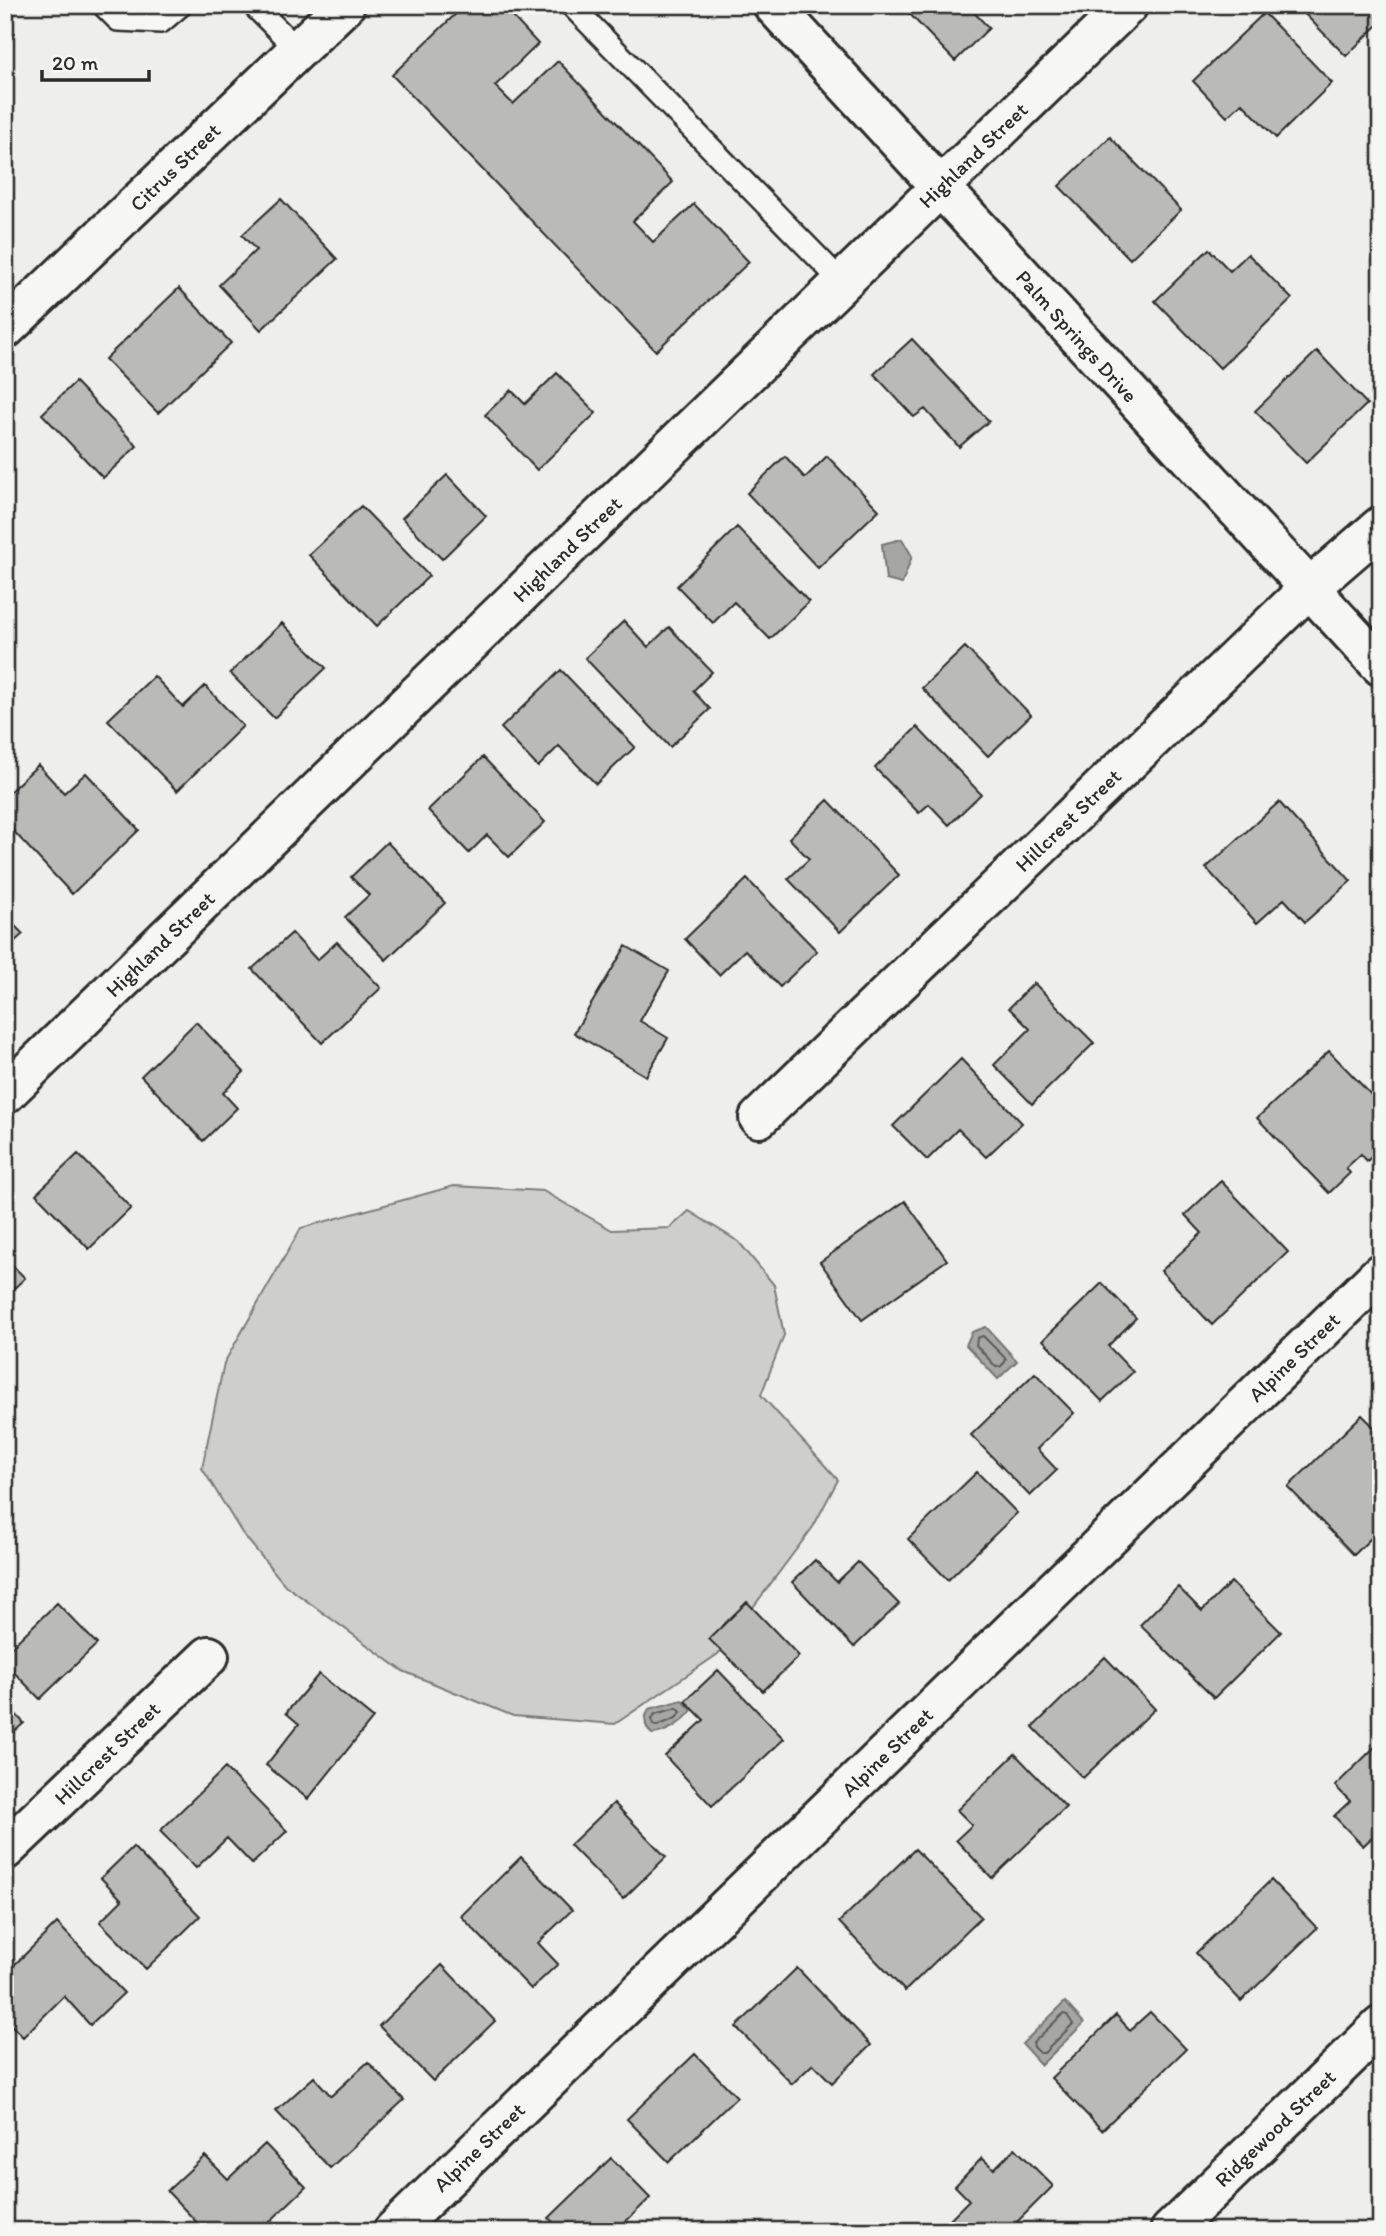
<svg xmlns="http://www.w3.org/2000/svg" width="1386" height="2236" viewBox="0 0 1386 2236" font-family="Itim,sans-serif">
	<rect width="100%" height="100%" fill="#eeeeea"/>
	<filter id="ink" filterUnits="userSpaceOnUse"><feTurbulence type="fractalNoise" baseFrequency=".0143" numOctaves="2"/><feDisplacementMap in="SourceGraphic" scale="14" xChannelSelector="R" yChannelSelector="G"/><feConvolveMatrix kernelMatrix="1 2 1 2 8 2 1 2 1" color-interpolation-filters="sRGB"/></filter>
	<g filter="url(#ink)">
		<path fill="#cececa" stroke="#7c7c7a" stroke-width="2" d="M454,1186l89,5 69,39 58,-2 19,-17 50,31 35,43 10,50 -23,60 77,85 -25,47 -95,127 -103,70 -102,-8 -110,-45 -118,-86 -43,-52 -40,-65 22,-105 77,-135z"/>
		<path fill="#a6a6a3" stroke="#757573" stroke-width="2" d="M902,539l10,17 -10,28 -16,-4 -4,-36z
			M986,1327l31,34 -19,18 -32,-34 6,-13z
			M682,1700l10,10c-9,12 -25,23 -40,24 -8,-7 -8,-16 -3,-25z
			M1065,2002l19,21 -43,42 -19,-21z"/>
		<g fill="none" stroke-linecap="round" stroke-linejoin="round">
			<path stroke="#5c5c5b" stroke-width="2" d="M983,1336l23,23 -1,3 -5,5h-4l-20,-22 1,-7z
				M677,1708l4,4 -5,6 -19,8 -4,-1 -1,-6 3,-5z
				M1063,2014l4,1 6,9 -29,29h-4l-6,-6 -1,-4z"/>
		</g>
		<path fill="#babab7" stroke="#2b2b2b" stroke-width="2" d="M465,5h37l36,39 -43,42 18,18 45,-43 115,121 -40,39 20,21 41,-38 55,58 -93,89 -264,-276z
			M901,5h66l22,23 -34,33z
			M1296,5h85v17l-35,34z
			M1264,13l68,70 -56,55 -34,-35 -15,14 -34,-36z
			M1110,137l71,73 -51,49 -71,-73z
			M281,199l56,60 -76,71 -42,-45 37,-35 -14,-15z
			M1209,249l21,22 18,-17 44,45 -72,69 -65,-67z
			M179,288l52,55 -73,70 -53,-54z
			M912,339l77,82 -30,26 -34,-38 -11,8 -40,-43z
			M1317,351l50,53 -61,59 -51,-52z
			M557,373l39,40 -59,57 -52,-55 26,-25 14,14z
			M75,382l62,64 -34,32 -61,-64z
			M785,456l20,22 22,-22 52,54 -61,58 -71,-75z
			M447,475l39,41 -44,43 -40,-41z
			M361,506l68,70 -52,50 -68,-71z
			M737,527l72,75 -39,37 -36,-37 -21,21 -36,-37z
			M624,621l24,26 21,-20 43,45 -19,19 17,18 -40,38 -85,-89z
			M282,623l44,45 -52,50 -44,-45z
			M965,647l66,68 -43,41 -66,-68z
			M561,670l74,77 -39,37 -37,-38 -21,21 -37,-39z
			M154,676l29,31 22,-21 38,40 -66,65 -69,-71z
			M917,727l64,67 -32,31 -20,-21 -10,9 -44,-45z
			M483,757l62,65 -36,35 -22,-22 -18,18 -41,-43z
			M38,765l26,28 22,-20 53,57 -67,64 -67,-72v-26z
			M828,800l71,75 -59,57 -52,-53 21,-20 -20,-21z
			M1279,802l72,79 -46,41 -21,-23 -27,24 -51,-55z
			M387,842l58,61 -59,57 -41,-43 24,-22 -18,-18z
			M747,879l70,72 -37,36 -35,-37 -26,25 -34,-36z
			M5,916l18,18 -18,16z
			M292,933l25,27 20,-18 44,46 -59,55 -70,-74z
			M626,946l43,25 -29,50 28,17 -22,38 -72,-43z
			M1034,983l60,60 -62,61 -38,-39 36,-36 -21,-21z
			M196,1022l48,50 -21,21 14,15 -34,33 -62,-65z
			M1329,1051l52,54v43l-14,13 -6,-7 -15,14 4,5 -21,20 -72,-75z
			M961,1059l61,64 -36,34 -28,-28 -31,31 -34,-34z
			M78,1154l53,54 -42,41 -53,-55z
			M1221,1181l67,71 -76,73 -51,-54 41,-38 -17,-18z
			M905,1201l42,59 -85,60 -42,-58z
			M5,1258l20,20 -20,19z
			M1102,1283l34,35 -28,28 25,26 -31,29 -59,-61z
			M1035,1373l39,40 -37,36 20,21 -27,26 -59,-61z
			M1362,1415l19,19v39l-9,9 9,9v37l-27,27 -66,-68z
			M977,1472l40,41 -69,67 -40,-41z
			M815,1560l22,22 21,-20 41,42 -45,43 -62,-65z
			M1231,1582l50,50 -67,66 -74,-73 38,-38 24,24z
			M747,1602l52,54 -36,35 -54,-52z
			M57,1603l40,41 -57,55 -35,-36v-10z
			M1105,1657l50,52 -72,69 -50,-51z
			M718,1670l66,69 -72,67 -47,-50 39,-36 -19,-19z
			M319,1674l54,44 -65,81 -42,-34 33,-41 -13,-11z
			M5,1703l19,20 -19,17z
			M1381,1741v88l-18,17 -29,-30 16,-15 -15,-15z
			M1015,1754l51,53 -74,71 -36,-38 16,-15 -15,-15z
			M225,1768l62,63 -35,33 -25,-26 -31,30 -36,-37z
			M614,1803l52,54 -43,42 -53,-54z
			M133,1847l67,69 -54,53 -46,-47 22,-22 -21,-22z
			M915,1849l66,68 -76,74 -66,-69z
			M521,1857l51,53 -34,33 20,21 -27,25 -70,-73z
			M1271,1880l46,48 -76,73 -45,-48z
			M57,1923l67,70 -34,32 -26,-29 -41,41 -18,-18v-45z
			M442,1965l53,56 -62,60 -54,-55z
			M797,1968l74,77 -39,38 -19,-19 -21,20 -56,-57z
			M1150,2012l36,37 -84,81 -51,-52 65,-63 14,15z
			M695,2054l42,43 -68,65 -42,-43z
			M368,2062l36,38 -74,68 -54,-57 38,-34 17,19z
			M265,2144l41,43 -46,44h-55l-38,-40 38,-35 23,23z
			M1015,2148l38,38 -45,45h-56l-7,-7 24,-24 -14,-14 27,-28 12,11z
			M611,2158l39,40 -31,30 3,3h-61l-12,-13z"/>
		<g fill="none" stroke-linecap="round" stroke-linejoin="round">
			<defs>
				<path id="lane" d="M103,5l15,15 43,2 20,-17
					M253,5l45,45
					M571,5l271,277"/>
				<path id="street" d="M5,329l340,-324
					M5,1094l1123,-1089
					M759,1118l549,-529 73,-63
					M5,1850l204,-194
					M393,2231l988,-958
					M1170,2231l211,-205"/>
				<path id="secondary" d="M773,5l608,661"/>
			</defs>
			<use href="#lane" stroke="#2b2b2b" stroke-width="26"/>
			<use href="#street" stroke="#2b2b2b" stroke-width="44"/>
			<use href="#secondary" stroke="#2b2b2b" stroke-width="44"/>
			<use href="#lane" stroke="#f6f6f2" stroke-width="21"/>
			<use href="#street" stroke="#f6f6f2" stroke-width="38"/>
			<use href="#secondary" stroke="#f6f6f2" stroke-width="38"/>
		</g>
	</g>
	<g text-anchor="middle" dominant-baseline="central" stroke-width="7" stroke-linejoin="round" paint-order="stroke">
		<g font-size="21" fill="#2b2b2b" stroke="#f6f6f2">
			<text transform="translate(973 155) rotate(-44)">Highland Street</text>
			<text transform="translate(175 167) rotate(-44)">Citrus Street</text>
			<text transform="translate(1077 336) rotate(48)">Palm Springs Drive</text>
			<text transform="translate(567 549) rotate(-44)">Highland Street</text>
			<text transform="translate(1068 820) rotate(-44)">Hillcrest Street</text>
			<text transform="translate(160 944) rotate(-44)">Highland Street</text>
			<text transform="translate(1294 1357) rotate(-44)">Alpine Street</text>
			<text transform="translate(887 1752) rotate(-44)">Alpine Street</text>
			<text transform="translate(107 1753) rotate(-44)">Hillcrest Street</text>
			<text transform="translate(1275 2128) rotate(-44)">Ridgewood Street</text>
			<text transform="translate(479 2147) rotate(-44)">Alpine Street</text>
		</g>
	</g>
	<rect width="1386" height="2236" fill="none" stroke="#f6f6f2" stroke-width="28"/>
	<rect x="14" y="14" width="1358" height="2208" fill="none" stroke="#2b2b2b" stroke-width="2.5" filter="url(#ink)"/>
	<path d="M42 70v10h107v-10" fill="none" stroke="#2b2b2b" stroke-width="3.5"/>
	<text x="52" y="70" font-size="21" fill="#2b2b2b" stroke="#f6f6f2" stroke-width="5" paint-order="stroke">20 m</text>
</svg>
